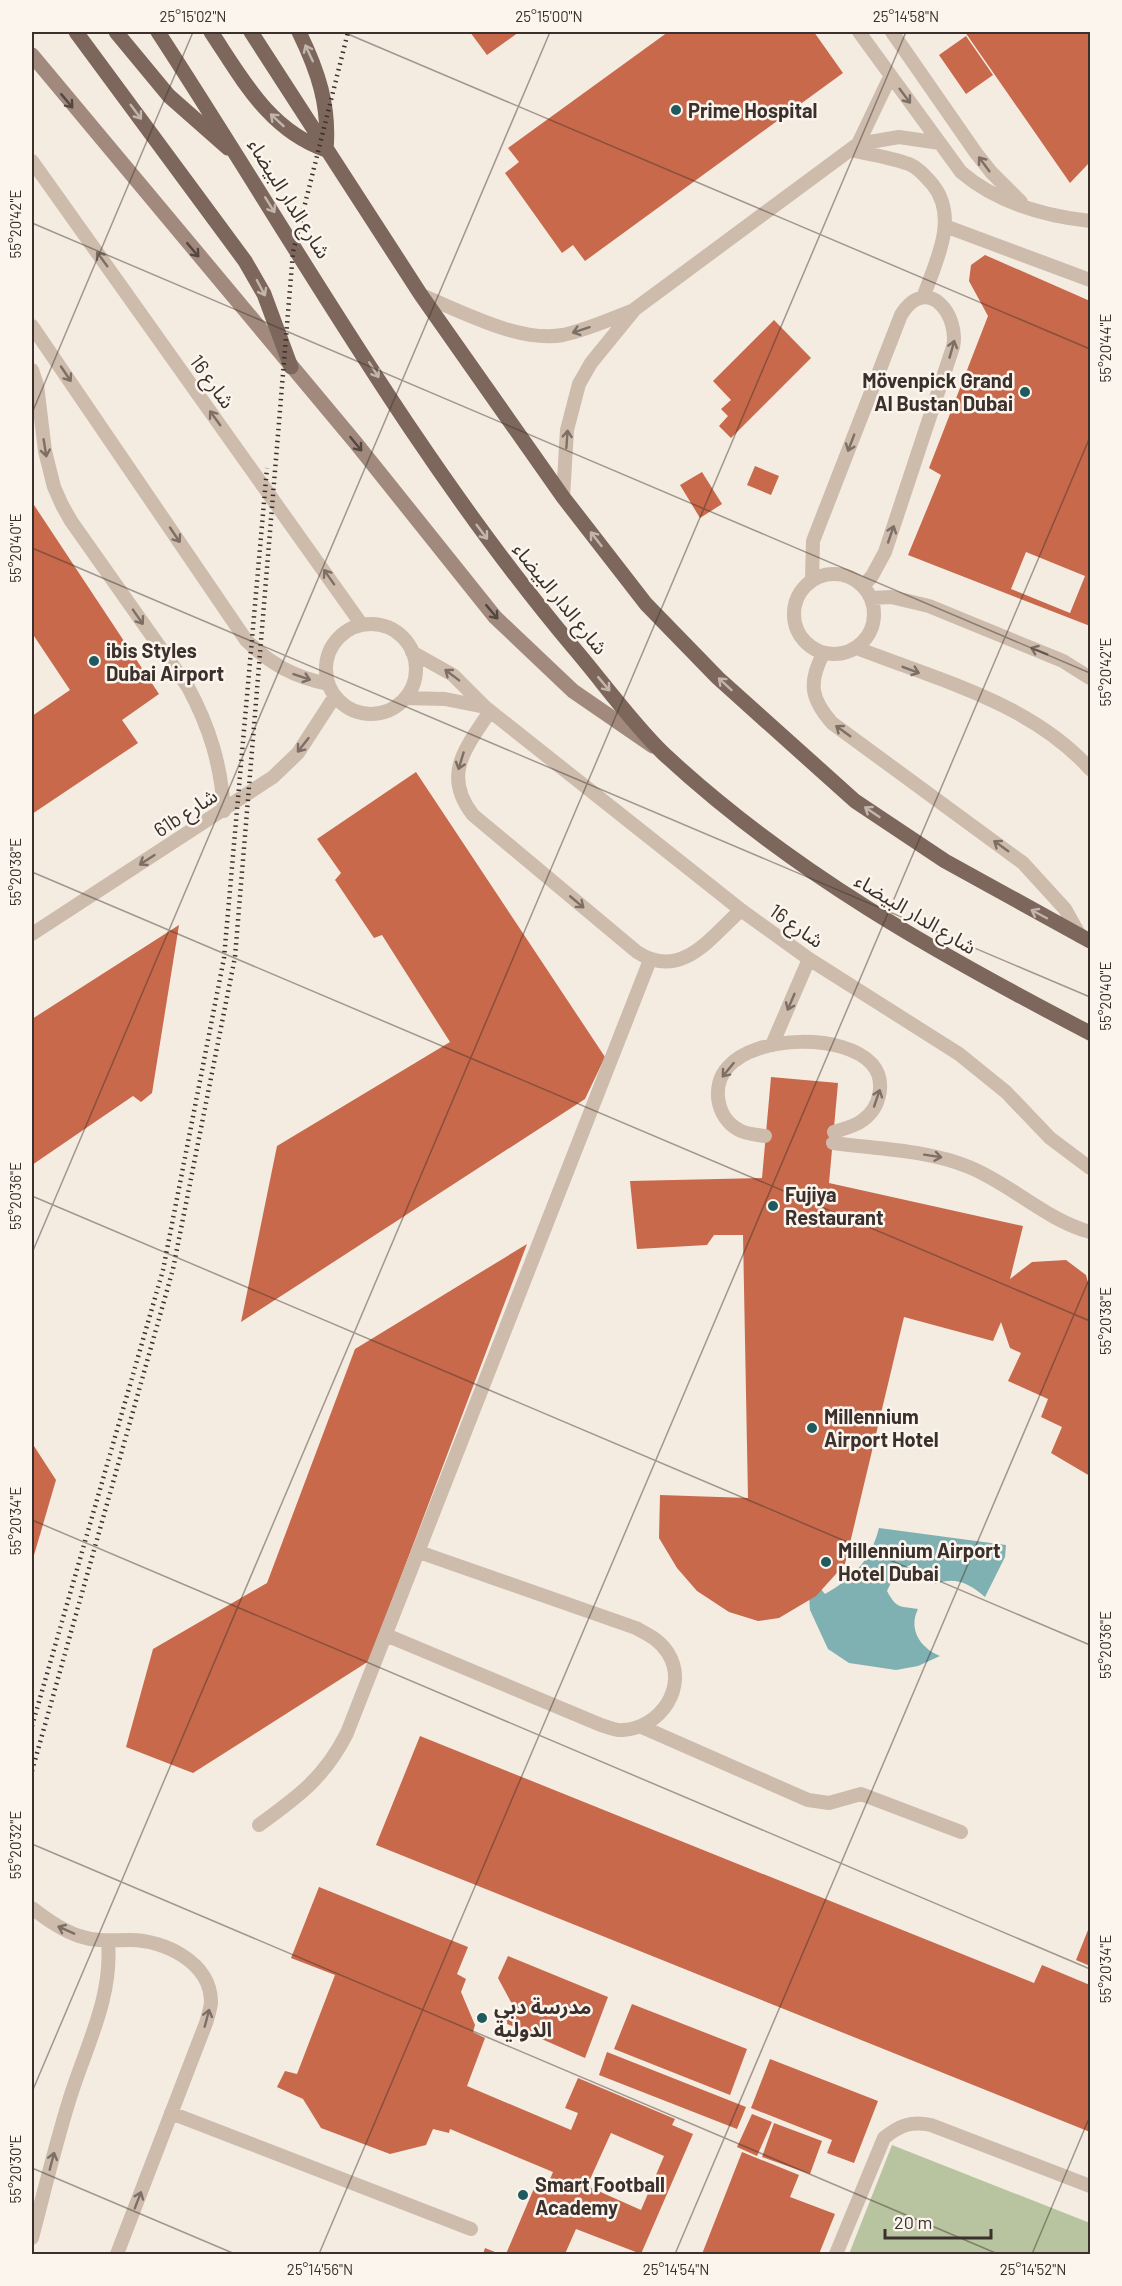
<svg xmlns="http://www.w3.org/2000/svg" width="1122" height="2286" viewBox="0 0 1122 2286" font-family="Barlow,'Noto Sans Arabic',sans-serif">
	<rect width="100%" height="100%" fill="#f4ebe1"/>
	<path fill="#b8c4a0" d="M892,2145l198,78v31h-241z"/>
	<path fill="#7fb0b2" d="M879,1528l127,17 -1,12 -20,40c-16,-14 -30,-21 -50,-13l-6,-9 -19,-10 -14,7 -9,19c10,19 14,15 31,18 -10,20 2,39 22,47l-22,10 -22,4 -47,-7 -21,-14 -18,-39 -1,-14 11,-8 5,6c28,-16 46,-34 54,-66z"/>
	<path fill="#c8694b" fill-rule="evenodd" d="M470,32h49l-32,23z
		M668,32h146l29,41 -258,188 -12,-16 -11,8 -57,-80 14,-11 -11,-14z
		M965,32h125v134l-1,-3 -19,20z
		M966,36l27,39 -27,19 -27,-39z
		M985,255l105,46v325l-182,-71 33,-80 -12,-7 59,-152 -19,-35 2,-16zM1026,552l59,24 -15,37 -59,-24z
		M774,320l37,38 -80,80 -12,-12 9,-10 -7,-7 10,-9 -18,-19z
		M755,466l24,10 -8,19 -24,-10z
		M702,472l20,32 -22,14 -20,-33z
		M32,502l127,192 -37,26 16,23 -106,71v-98l38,-26 -38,-57z
		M416,772l189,285 -20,42 -344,223 36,-176 173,-104 -68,-107 -8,3 -39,-58 6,-7 -24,-34z
		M179,925l-27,168 -11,9 -8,-6 -101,69v-146z
		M771,1077l67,6 -9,100 194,43 -13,53 22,-17 34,-2 20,15 4,15v186l-39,-23 11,-26 -21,-10 7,-18 -40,-18 13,-28 -11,-5 -9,-26 -8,19 -89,-24 -59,247 -29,32 -37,22 -21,3 -29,-9 -32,-21 -20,-23 -18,-30 1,-43 88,3 -5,-263h-29l-7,10 -70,4 -7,-68 132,-3z
		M527,1244l-158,417 -176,112 -67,-26 27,-98 114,-66 88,-234z
		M32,1443l24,37 -24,82z
		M420,1736l614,247 8,-18 48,20v147l-714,-287z
		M319,1887l149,60 -11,27 9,5 -5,13 14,33 -2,7 12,6 -18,48 104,44 7,-17 -13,-5 13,-30 97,41 -3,6 21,9 -52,120 -65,-25 -11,25h-59l29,-68 10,5 8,-19 -103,-43 -1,4 -16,-4 -7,16 -36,9 -69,-26 -18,-29 -26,-12 8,-16 12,3 38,-99 -44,-17zM611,2133l53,23 -23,54 -54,-24z
		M1090,1925v41l-14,-6z
		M508,1956l100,41 -23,61 -80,-35 7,-19 -14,-26z
		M632,2004l115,45 -17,46 -116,-46z
		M607,2052l139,55 -9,22 -138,-54z
		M770,2059l108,42 -24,62 -27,-10 5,-13 -81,-32z
		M752,2114l20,8 -15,34 -20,-9z
		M774,2123l48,18 -12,33 -48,-17z
		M742,2152l57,23 -9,22 45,17 -16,40h-117z
		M485,2248l15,6h-17z"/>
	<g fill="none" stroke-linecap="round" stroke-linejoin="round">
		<path stroke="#cdbbac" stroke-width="14" d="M859,32l102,140c35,30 84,44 129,49
			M892,32l84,121 15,19 30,30
			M858,144l32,-67
			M850,150c19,4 40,7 59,14 10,4 17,13 24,21 26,33 3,76 -9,110
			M32,161l330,464
			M945,226l145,54
			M421,295c40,16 98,48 142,40 24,-5 48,-16 71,-25
			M32,326l214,314c24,24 48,37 82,44
			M32,370l5,15 8,66 9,36 8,18 9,16 117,166c22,41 33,78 36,124
			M563,497l4,-67 12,-46 12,-21 44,-54 223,-165 41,-7 41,6
			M794 614a40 40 0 1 1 80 0a40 40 0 1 1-80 0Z
			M812,580l1,-39 88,-226c26,-42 59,0 52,32l-68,205 -13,24 -8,9
			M872,598l19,-1 38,9 134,55 27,17
			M326 669a45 45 0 1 1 90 0a45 45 0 1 1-90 0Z
			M857,648c81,32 174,55 233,121
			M412,652l41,23 32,32 256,203 68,49 150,95 47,38 44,46 40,30
			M823,654c-15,29 -12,45 9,69l191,140 42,46 15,27
			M405,698l40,1 40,8
			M490,711c-23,36 -49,63 -17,104l164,137c44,29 73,-14 104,-42
			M32,934l241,-157 25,-24 37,-57
			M772,1045l37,-86
			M765,1136c-8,-1 -19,-2 -26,-6 -23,-12 -28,-45 -11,-63 28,-32 116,-34 144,-3 14,16 9,43 -9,56 -7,6 -20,9 -29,12
			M833,1143c45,6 94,7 136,24 42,17 77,53 121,65
			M386,1635l215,90c7,2 15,6 22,5 37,-2 66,-43 45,-77 -8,-13 -19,-18 -32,-25l-217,-76
			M642,1727l166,73 21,3 32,-9 100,38
			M259,1825c40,-29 66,-48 88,-92l303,-773
			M32,1908c14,11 29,22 47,28 18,6 33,4 51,4 34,0 80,22 81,61 0,7 -3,15 -5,22l-89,231
			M171,2113l300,116
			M32,2238c12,-46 23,-92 37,-137 16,-53 44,-103 39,-159
			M836,2254l48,-116c16,-13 27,-17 47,-13l159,61"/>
		<path stroke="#a18a7d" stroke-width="15" d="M32,55l323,387 140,175 78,74 80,55"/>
		<path stroke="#7d675c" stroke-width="15" d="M76,32l169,229 19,33 27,73
			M116,32l53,64 59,52
			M158,32c135,207 256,426 415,615 30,35 58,75 91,107 127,118 274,200 426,279
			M211,32c32,48 58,98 115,118
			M251,32l170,263 142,202 83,107 72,74 137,123 90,60 145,80
			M299,32c19,39 31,74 27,118"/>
		<path stroke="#3b302b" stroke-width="4.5" stroke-dasharray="1.5 4.5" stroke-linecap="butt" d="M32,1726l131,-456 61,-312 43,-490
			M32,1771l141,-502 62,-312 58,-705 55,-220"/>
	</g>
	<defs><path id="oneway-shaft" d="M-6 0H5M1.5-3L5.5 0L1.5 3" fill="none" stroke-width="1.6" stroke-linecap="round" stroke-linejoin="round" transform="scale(1.5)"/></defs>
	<g stroke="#c2b5ac">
		<use href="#oneway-shaft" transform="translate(309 53) rotate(-115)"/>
		<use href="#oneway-shaft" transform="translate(136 112) rotate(53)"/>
		<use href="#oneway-shaft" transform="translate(277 120) rotate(-137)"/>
		<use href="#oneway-shaft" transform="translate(270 205) rotate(58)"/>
		<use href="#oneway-shaft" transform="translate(261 288) rotate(62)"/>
		<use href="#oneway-shaft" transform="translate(374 370) rotate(58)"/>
		<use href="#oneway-shaft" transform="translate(482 532) rotate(53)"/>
		<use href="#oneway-shaft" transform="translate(596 539) rotate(-128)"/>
		<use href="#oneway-shaft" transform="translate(604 684) rotate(50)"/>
		<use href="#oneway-shaft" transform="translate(725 684) rotate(-137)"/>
		<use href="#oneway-shaft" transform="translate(872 812) rotate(-146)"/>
		<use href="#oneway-shaft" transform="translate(1039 914) rotate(-152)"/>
	</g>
	<g stroke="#7d6f65">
		<use href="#oneway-shaft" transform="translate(905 96) rotate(53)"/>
		<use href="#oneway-shaft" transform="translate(984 164) rotate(-127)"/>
		<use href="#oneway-shaft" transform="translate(102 259) rotate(-126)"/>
		<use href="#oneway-shaft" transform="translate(581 330) rotate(162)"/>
		<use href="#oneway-shaft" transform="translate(952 349) rotate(-74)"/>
		<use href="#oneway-shaft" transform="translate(66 374) rotate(56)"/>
		<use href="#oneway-shaft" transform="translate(215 418) rotate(-126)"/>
		<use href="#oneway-shaft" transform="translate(567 439) rotate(-86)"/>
		<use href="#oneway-shaft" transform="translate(851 443) rotate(111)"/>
		<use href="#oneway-shaft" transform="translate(45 448) rotate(81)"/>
		<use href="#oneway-shaft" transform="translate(891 534) rotate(-71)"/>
		<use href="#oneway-shaft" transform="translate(175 535) rotate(56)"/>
		<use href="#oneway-shaft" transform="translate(329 577) rotate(-125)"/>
		<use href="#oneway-shaft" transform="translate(138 617) rotate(55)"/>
		<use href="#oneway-shaft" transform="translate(1039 651) rotate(-158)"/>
		<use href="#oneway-shaft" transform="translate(911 670) rotate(21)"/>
		<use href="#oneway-shaft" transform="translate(452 675) rotate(-143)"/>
		<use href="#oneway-shaft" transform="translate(302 677) rotate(19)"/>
		<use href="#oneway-shaft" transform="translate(843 731) rotate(-144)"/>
		<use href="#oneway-shaft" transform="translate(303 745) rotate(128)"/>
		<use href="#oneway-shaft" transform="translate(461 761) rotate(107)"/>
		<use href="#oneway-shaft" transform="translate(1001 846) rotate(-144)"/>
		<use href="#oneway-shaft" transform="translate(147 860) rotate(147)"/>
		<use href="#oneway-shaft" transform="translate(577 902) rotate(40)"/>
		<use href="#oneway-shaft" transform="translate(791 1002) rotate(113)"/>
		<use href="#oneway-shaft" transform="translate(728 1070) rotate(129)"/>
		<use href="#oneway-shaft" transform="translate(877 1098) rotate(-71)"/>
		<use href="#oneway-shaft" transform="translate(933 1156) rotate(9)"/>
		<use href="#oneway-shaft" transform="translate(66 1930) rotate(-156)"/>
		<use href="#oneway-shaft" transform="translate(207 2018) rotate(-75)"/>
		<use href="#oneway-shaft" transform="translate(52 2161) rotate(-75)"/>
		<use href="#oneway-shaft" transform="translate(138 2200) rotate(-69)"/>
	</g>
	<g stroke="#544640">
		<use href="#oneway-shaft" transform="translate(67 101) rotate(50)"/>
		<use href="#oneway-shaft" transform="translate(193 250) rotate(50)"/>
		<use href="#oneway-shaft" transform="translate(356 444) rotate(51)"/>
		<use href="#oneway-shaft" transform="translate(492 612) rotate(50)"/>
	</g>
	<path fill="none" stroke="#3b302b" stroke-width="1.5" stroke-opacity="0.45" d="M343,32l747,317M32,223l1058,450M32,413l161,-381M32,548l1058,449M32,872l1058,449M32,1196l1058,449M32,1253l518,-1221M32,1520l1058,449M32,1844l966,410M32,2092l874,-2060M32,2168l203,86M319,2254l771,-1817M675,2254l415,-977M1032,2254l58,-138"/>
	<g fill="#1f5a5e" stroke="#fbf5ee" stroke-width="2">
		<circle cx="676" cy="110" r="6"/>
		<circle cx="1025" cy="392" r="6"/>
		<circle cx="94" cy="661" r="6"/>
		<circle cx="773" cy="1206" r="6"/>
		<circle cx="812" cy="1428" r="6"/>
		<circle cx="826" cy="1562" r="6"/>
		<circle cx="482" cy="2018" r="6"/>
		<circle cx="523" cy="2195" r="6"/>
	</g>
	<g text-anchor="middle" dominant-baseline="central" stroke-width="5" stroke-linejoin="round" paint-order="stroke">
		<g font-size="20" font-weight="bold" fill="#3b302b" stroke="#fbf5ee" text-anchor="start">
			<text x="688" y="110">Prime Hospital</text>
			<text x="1013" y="380" text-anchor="end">Mövenpick Grand<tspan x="1013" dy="23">Al Bustan Dubai</tspan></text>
			<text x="106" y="650">ibis Styles<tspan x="106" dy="23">Dubai Airport</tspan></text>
			<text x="785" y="1194">Fujiya<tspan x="785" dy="23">Restaurant</tspan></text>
			<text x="824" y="1416">Millennium<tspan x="824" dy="23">Airport Hotel</tspan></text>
			<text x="838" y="1550">Millennium Airport<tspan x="838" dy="23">Hotel Dubai</tspan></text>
			<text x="494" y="2006">مدرسة دبي<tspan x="494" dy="23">الدولية</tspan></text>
			<text x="535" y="2184">Smart Football<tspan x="535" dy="23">Academy</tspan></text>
		</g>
		<g font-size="20" fill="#3b302b" stroke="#fbf5ee">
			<text transform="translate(290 198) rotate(58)">شارع الدار البيضاء</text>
			<text transform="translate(213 381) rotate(54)">شارع 16</text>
			<text transform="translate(561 598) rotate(51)">شارع الدار البيضاء</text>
			<text transform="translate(185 812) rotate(-33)">61b شارع</text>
			<text transform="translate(916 913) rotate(31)">شارع الدار البيضاء</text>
			<text transform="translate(797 925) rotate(35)">شارع 16</text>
		</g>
	</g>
	<rect width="1122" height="2286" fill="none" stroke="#fbf5ee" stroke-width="66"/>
	<path d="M885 2229v9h106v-9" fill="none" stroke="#3b302b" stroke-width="3"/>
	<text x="894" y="2229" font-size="18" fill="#3b302b" stroke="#fbf5ee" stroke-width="4.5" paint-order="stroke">20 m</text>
	<rect x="33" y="33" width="1056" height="2220" fill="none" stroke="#3b302b" stroke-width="2"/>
	<g font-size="15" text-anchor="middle" fill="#3b302b">
		<text x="193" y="22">25°15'02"N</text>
		<text x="549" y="22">25°15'00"N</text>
		<text x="906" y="22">25°14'58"N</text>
		<text transform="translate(16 224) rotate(-90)" y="5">55°20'42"E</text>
		<text transform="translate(1106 348) rotate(-90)" y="5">55°20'44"E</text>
		<text transform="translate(16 548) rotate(-90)" y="5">55°20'40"E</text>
		<text transform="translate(1106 672) rotate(-90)" y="5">55°20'42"E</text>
		<text transform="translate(16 872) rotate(-90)" y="5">55°20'38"E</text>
		<text transform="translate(1106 996) rotate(-90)" y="5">55°20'40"E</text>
		<text transform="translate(16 1196) rotate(-90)" y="5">55°20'36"E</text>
		<text transform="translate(1106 1321) rotate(-90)" y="5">55°20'38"E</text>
		<text transform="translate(16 1521) rotate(-90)" y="5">55°20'34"E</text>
		<text transform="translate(1106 1645) rotate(-90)" y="5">55°20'36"E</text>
		<text transform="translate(16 1845) rotate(-90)" y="5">55°20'32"E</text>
		<text transform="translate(1106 1969) rotate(-90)" y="5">55°20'34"E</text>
		<text transform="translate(16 2169) rotate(-90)" y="5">55°20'30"E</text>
		<text x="320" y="2275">25°14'56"N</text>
		<text x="676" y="2275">25°14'54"N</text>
		<text x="1033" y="2275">25°14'52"N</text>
	</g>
</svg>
